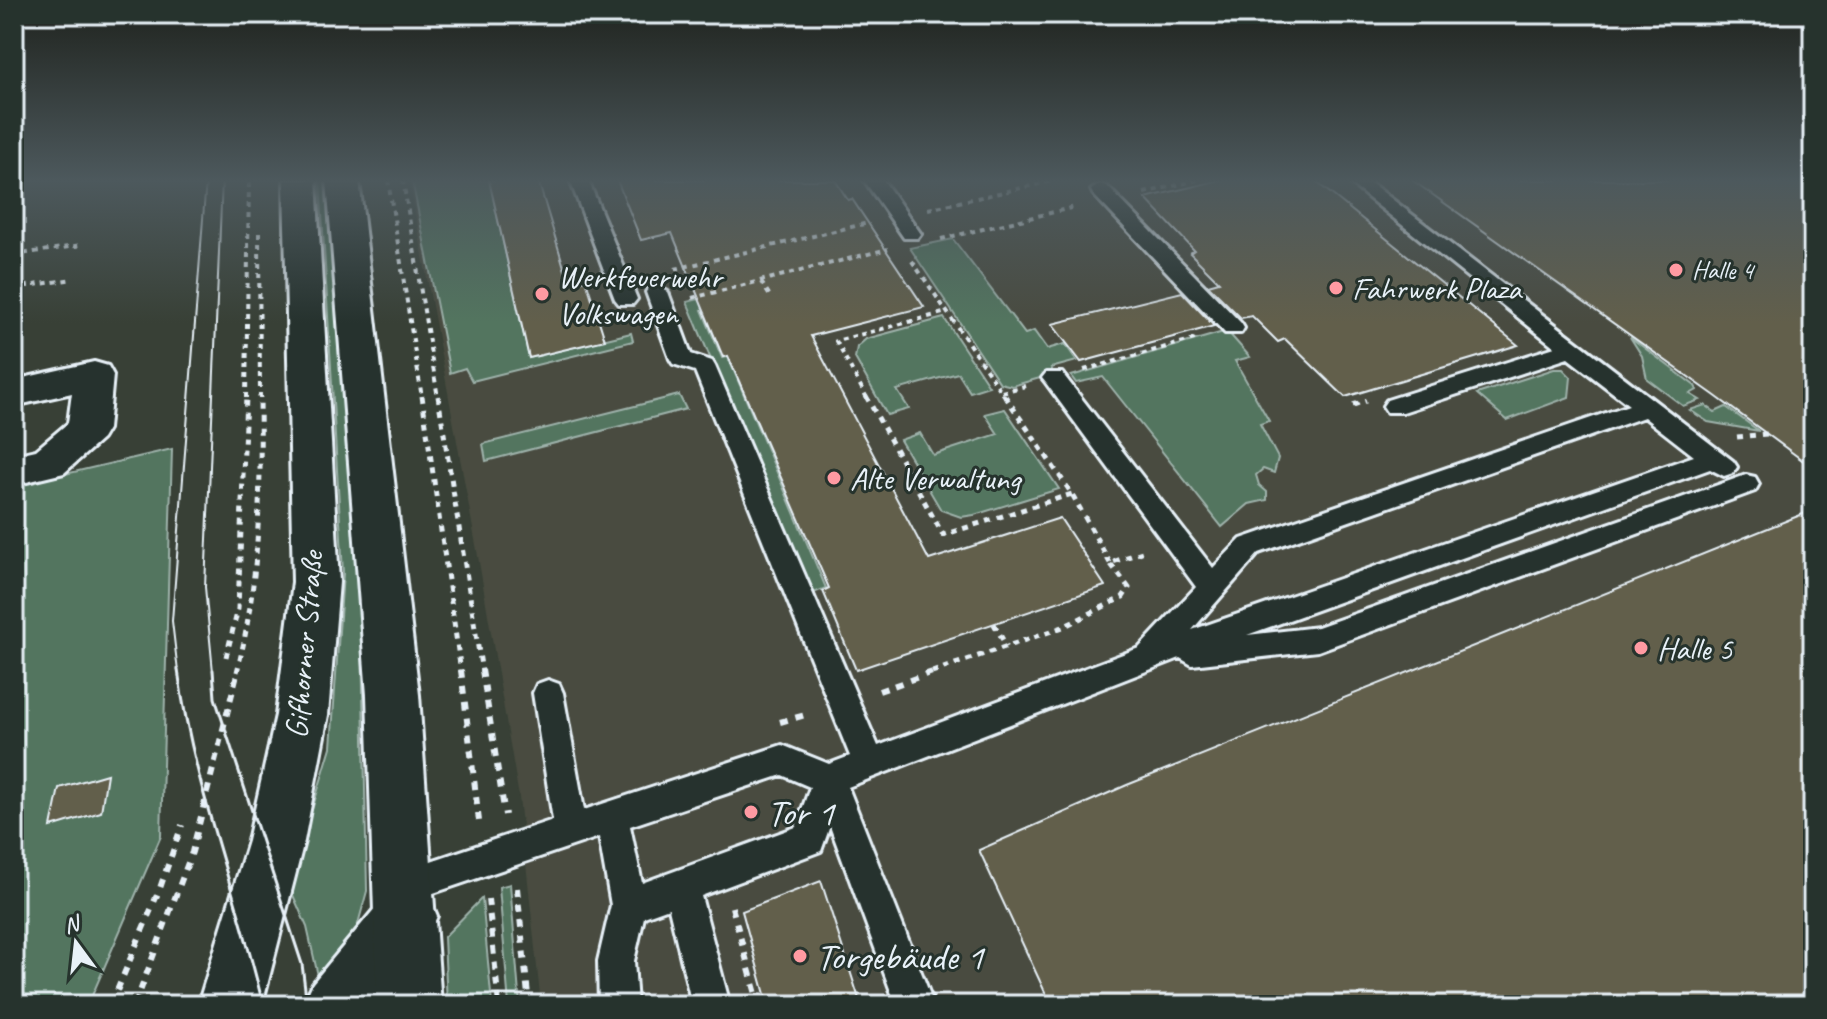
<svg xmlns="http://www.w3.org/2000/svg" width="1827" height="1019" viewBox="0 0 1827 1019" font-family="Caveat,sans-serif">
	<rect width="100%" height="100%" fill="#384036"/>
	<filter id="ink" filterUnits="userSpaceOnUse"><feTurbulence type="fractalNoise" baseFrequency=".0125" numOctaves="2"/><feDisplacementMap in="SourceGraphic" scale="16" xChannelSelector="R" yChannelSelector="G"/><feConvolveMatrix kernelMatrix="1 2 1 2 8 2 1 2 1" color-interpolation-filters="sRGB"/></filter>
	<g filter="url(#ink)">
		<path fill="#484c40" d="M409,180h1404v825h-1272l-22,-208 -41,-241z"/>
		<path fill="#53745e" stroke="#9eb2ab" stroke-width="2" d="M320,180h8l32,356 7,355 -21,77 -23,30 -16,-71 -18,-41 42,-139 12,-174z
			M412,180h77l40,178 102,-25 2,8 -161,40 -7,-13 -15,5z
			M953,239l72,95 9,-3 13,18 18,-5 12,17 -26,7 3,6 -42,12 -12,-3 -90,-135z
			M731,291l4,11 -33,8 20,48 6,-1 98,231 -17,7 -122,-293z
			M944,318l45,68 -19,6 -12,-19 -61,17 12,19 -22,6 -32,-57 2,-11 9,-8z
			M1227,331l23,26 -15,4 34,60 -9,3 18,34 -4,15 -11,-4 -7,6 3,10 8,7v8l-18,4 -27,23 -119,-150 -27,6 -5,-7z
			M1630,337l65,49 2,4 -7,4 10,6 -17,6 -36,-27 -5,-23z
			M1554,369h9l8,8 -2,20 -62,23 -30,-26z
			M679,395l7,14 -200,52 -3,-17z
			M1705,405l10,7 11,-5 33,24 -51,-9 -18,-12z
			M1005,409l54,80 -85,26 -13,2 -20,-7 -41,-70 20,-7 13,22 65,-21 -13,-20z
			M172,449l-11,387 -73,169h-74v-519z
			M510,884l9,111 2,10h-12l-10,-118z
			M482,898l10,107h-45l-3,-68z"/>
		<path fill="#625e4b" stroke="#e8f1f8" stroke-width="2" d="M489,180h49l31,104 17,-4 19,60 -76,18z
			M617,180h218l13,20 4,-1 72,108 -113,29 118,224 131,-42 45,68 -249,84 -33,-79 6,-3 -101,-232 -5,1 -51,-124 -31,7z
			M1220,180h94l204,165 -173,52 -60,-58 -7,3 -26,-26 -11,2 -33,-33 11,-3 -29,-29 4,-3 -49,-52z
			M1412,180h401v288l-99,-73z
			M1182,292l32,34 -133,36 -29,-38z
			M1813,510v495h-762l-72,-155 148,-65z
			M107,774l-6,38 -50,15 8,-39z
			M821,881l40,124h-93l-26,-94z"/>
		<g fill="none" stroke-linecap="round" stroke-linejoin="round">
			<defs>
				<path id="lane" d="M570,180h18l49,119 -4,5h-14l-4,-5z
					M864,180h19l38,54 -3,4h-14z
					M1346,180h21l366,281 4,6 -4,6 -9,3 -14,-7 -463,166 71,-8 428,-152 9,2 4,7 -4,7 -437,160 -126,14 -12,-7 -332,129 86,218h-38l-66,-179 -9,25 -120,45 29,109h-38l-23,-97 -25,9 -10,44 3,44h-38l-1,-44 13,-56 -12,-68 -192,65 -12,-5 -5,-12 5,-12 158,-53 -20,-127 4,-9 11,-4 11,4 4,9 21,117 198,-65 47,19 21,-8 -155,-385 -22,-7 -3,-5 -24,-67 4,-5 7,-1 11,6 23,62 21,7 3,5 163,380 261,-98 57,-61 -150,-204 -4,-5 4,-5h16l151,195 28,-29 388,-134 -61,-47 -165,54h-16l-4,-6 4,-6 168,-53zM1644,417l50,39 -502,174 67,-77zM782,775l28,12 -14,40 -154,56 -12,-57z
					M1100,184l7,2 134,137 3,5 -3,5h-16l-132,-139 -2,-4z"/>
				<path id="street" d="M94,362l14,4 5,9 -5,54 -6,10 -38,34 -50,12v-30l22,-5 32,-27 4,-30 -58,13v-26z
					M407,886l21,9 9,21 -9,21 -53,68h-72l10,-22 73,-88z"/>
				<path id="secondary" d="M284,180h32l23,402 -11,133 -24,126 -42,164h-64l50,-164 28,-126 17,-133z
					M327,180h32l60,515 22,310h-64l-10,-310z"/>
			</defs>
			<use href="#lane" stroke="#e8f1f8" stroke-width="6"/>
			<use href="#street" stroke="#e8f1f8" stroke-width="6"/>
			<use href="#secondary" stroke="#e8f1f8" stroke-width="6"/>
			<path stroke="#e8f1f8" stroke-width="4" stroke-dasharray="5 5" stroke-linecap="butt" d="M388,180l34,218
				M403,180l35,218
				M1144,193l53,-13
				M928,209l128,-29
				M259,233l1,165
				M941,239l134,-32
				M14,255l68,-10
				M912,261l94,137
				M675,269l193,-46
				M761,282l9,14
				M14,288l59,-9
				M692,298l196,-49
				M1084,370l114,-32
				M1002,392l23,-6
				M246,398l3,-218
				M867,398l-31,-57 111,-29"/>
			<path stroke="#e8f1f8" stroke-width="5" stroke-dasharray="6 6" stroke-linecap="butt" d="M422,396l39,276
				M438,396l44,276
				M866,396l77,139 129,-41
				M1005,396l67,98 38,69
				M1353,405l13,-4
				M1737,437l30,-3
				M994,624l13,23
				M226,657l12,-48 8,-213
				M237,672c23,-91 24,-183 23,-276
				M932,672l131,-45 60,-30 6,-9 -19,-25 32,-11"/>
			<path stroke="#e8f1f8" stroke-width="6" stroke-dasharray="8 8" stroke-linecap="butt" d="M461,670l18,151
				M482,670l23,145
				M879,691l59,-21
				M780,722l29,-8
				M517,888l12,117
				M488,899l11,106
				M732,907l27,98
				M111,1005l49,-117 22,-63
				M135,1005l57,-153 46,-182"/>
			<use href="#lane" fill="#26332d" fill-rule="evenodd"/>
			<use href="#street" fill="#26332d" fill-rule="evenodd"/>
			<use href="#secondary" fill="#26332d" fill-rule="evenodd"/>
			<path stroke="#e8f1f8" stroke-width="2" d="M178,672l-6,-51 34,-441
				M213,672l-8,-85 17,-407"/>
			<path stroke="#e8f1f8" stroke-width="3" d="M178,670c15,115 59,223 85,335
				M213,670l2,28 87,266 5,41"/>
		</g>
	</g>
	<linearGradient id="sky" x2="0" y2="1"><stop stop-color="#1f231e"/><stop offset="0.56" stop-color="#4d595d"/><stop offset="1" stop-color="#4d595d" stop-opacity="0"/></linearGradient>
	<rect width="1827" height="323" fill="url(#sky)"/>
	<g fill="#ff9aa2" stroke="#26332d" stroke-width="3">
		<circle cx="1676" cy="270" r="8"/>
		<circle cx="1336" cy="288" r="8"/>
		<circle cx="542" cy="294" r="8"/>
		<circle cx="834" cy="478" r="8"/>
		<circle cx="1641" cy="648" r="8"/>
		<circle cx="751" cy="812" r="8"/>
		<circle cx="800" cy="956" r="8"/>
	</g>
	<g text-anchor="middle" dominant-baseline="central" stroke-width="6" stroke-linejoin="round" paint-order="stroke">
		<g font-size="26" fill="#e8f1f8" stroke="#26332d" text-anchor="start">
			<text x="1692" y="270">Halle 4</text>
		</g>
		<g font-size="32" fill="#e8f1f8" stroke="#26332d" text-anchor="start">
			<text x="558" y="276">Werkfeuerwehr<tspan x="558" dy="37">Volkswagen</tspan></text>
			<text x="1352" y="288">Fahrwerk Plaza</text>
			<text x="850" y="478">Alte Verwaltung</text>
			<text x="1657" y="648">Halle 5</text>
		</g>
		<g font-size="32" fill="#e8f1f8" stroke="#26332d">
			<text transform="translate(304 645) rotate(-85)">Gifhorner Straße</text>
		</g>
		<g font-size="38" fill="#e8f1f8" stroke="#26332d" text-anchor="start">
			<text x="767" y="812">Tor 1</text>
			<text x="816" y="956">Torgebäude 1</text>
		</g>
	</g>
	<rect width="1827" height="1019" fill="none" stroke="#26332d" stroke-width="48"/>
	<rect x="24" y="24" width="1779" height="971" fill="none" stroke="#e8f1f8" stroke-width="3" filter="url(#ink)"/>
	<g transform="translate(76 943) rotate(345)" stroke="#26332d" stroke-width="6" paint-order="stroke">
	<path d="M0-6L14 30L0 20L-14 30Z" fill="#e8f1f8"/>
	<text y="-12" font-size="22" font-weight="bold" text-anchor="middle" fill="#e8f1f8">N</text>
	</g>
</svg>
